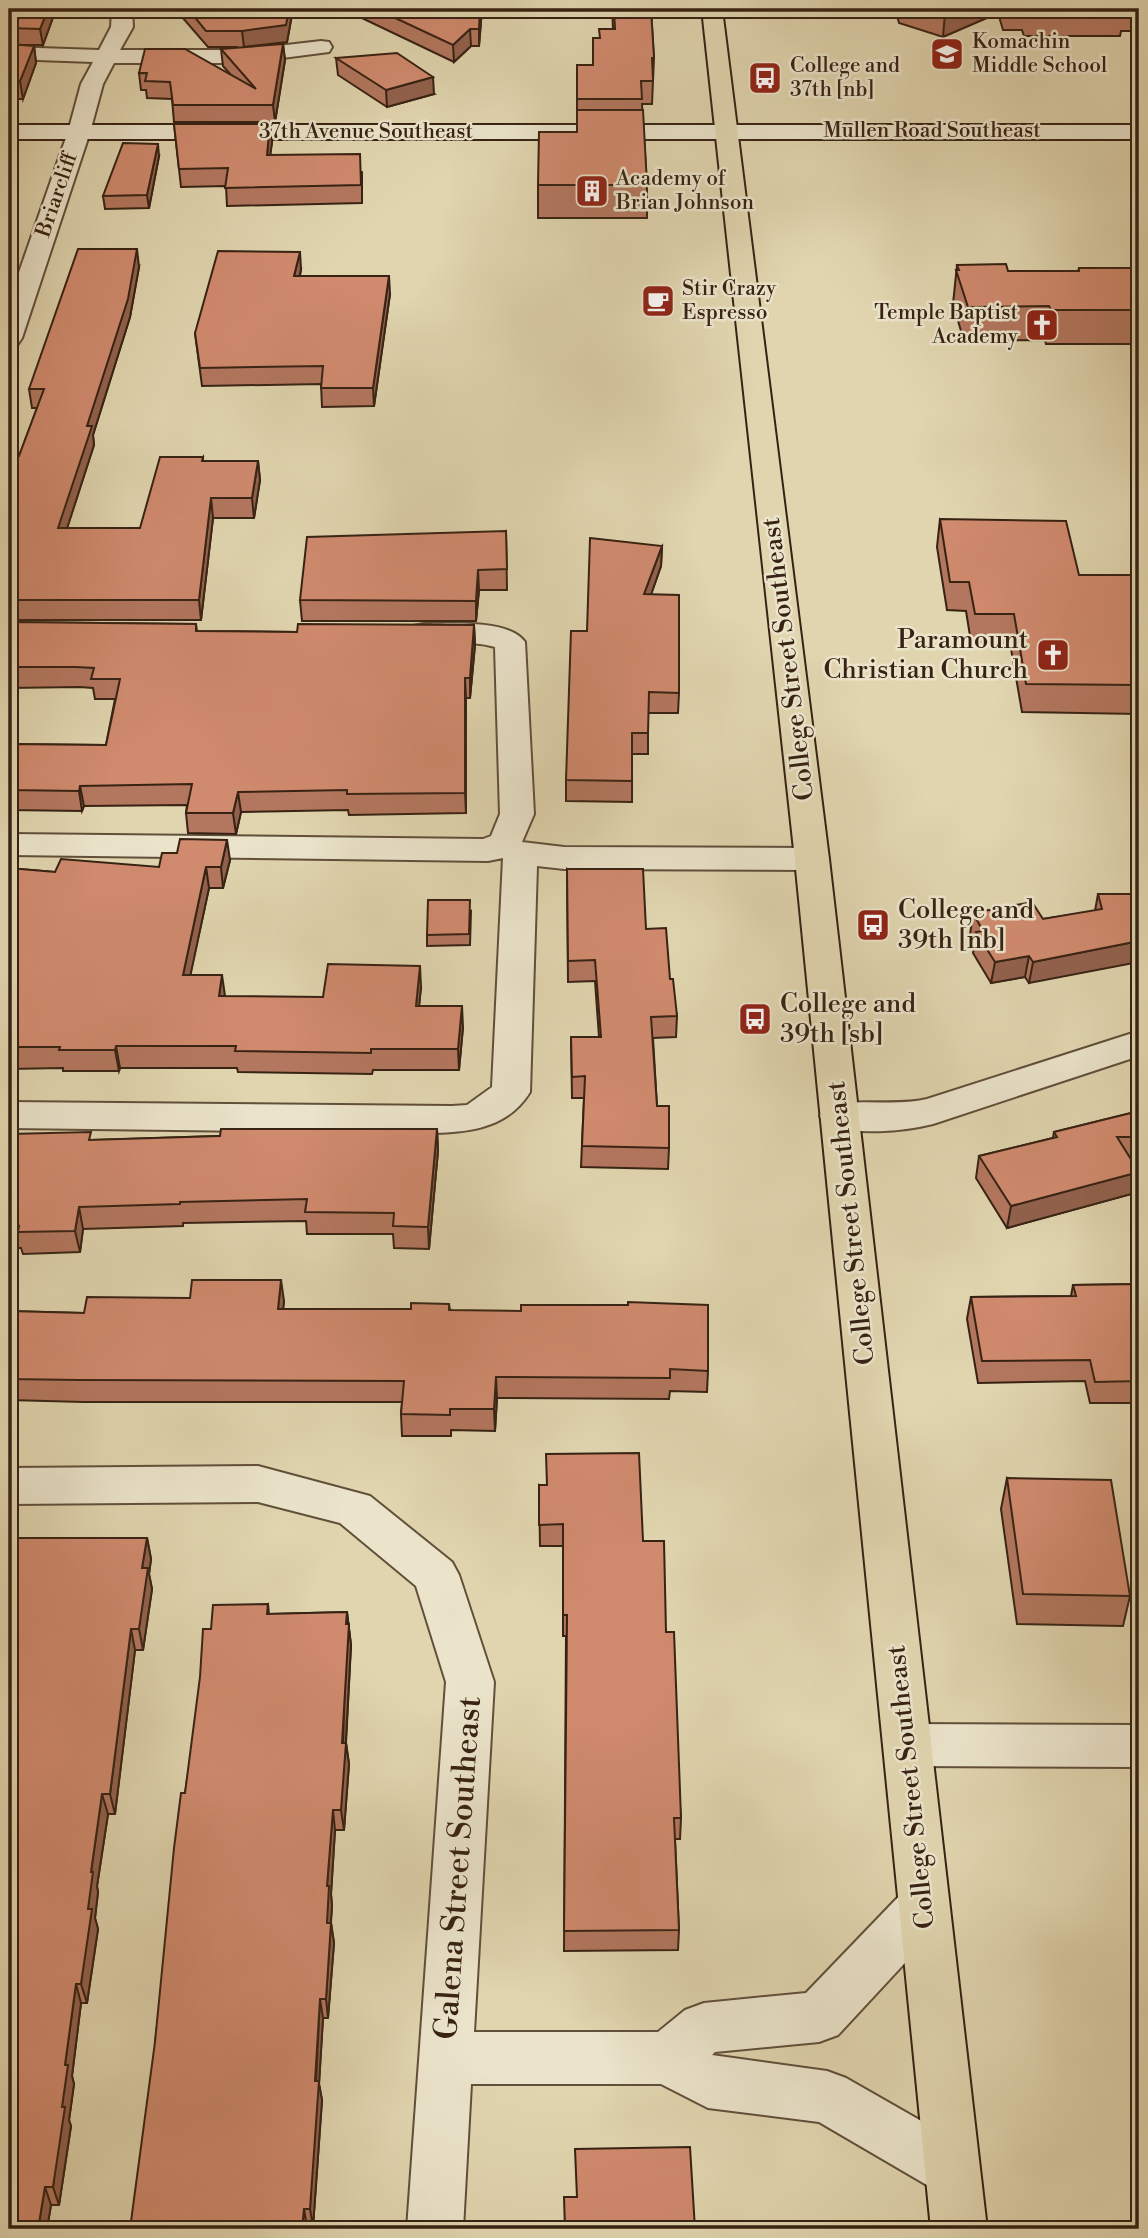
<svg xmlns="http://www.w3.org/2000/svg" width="1148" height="2238" viewBox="0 0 1148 2238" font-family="'Libre Bodoni',serif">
	<rect width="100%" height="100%" fill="#e0d5af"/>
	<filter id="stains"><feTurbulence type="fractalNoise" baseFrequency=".00286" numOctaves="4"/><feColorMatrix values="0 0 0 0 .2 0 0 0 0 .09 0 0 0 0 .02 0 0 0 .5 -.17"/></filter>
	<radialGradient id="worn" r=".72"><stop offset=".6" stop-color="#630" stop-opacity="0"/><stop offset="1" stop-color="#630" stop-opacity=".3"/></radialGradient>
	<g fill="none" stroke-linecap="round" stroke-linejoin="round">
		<defs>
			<path id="street" d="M112,9h20l1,18 -13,23h124l77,-9 8,1 3,5 -3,5 -8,1 -77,10h-130l-11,21 -13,48 -68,206 -4,6 -9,2v-45l59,-169 13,-48 12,-22 -84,-3v-12l90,3 12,-23z
				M424,624c26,0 85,-5 101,18l9,172 -12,28 42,5 248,1 12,3 5,8 -5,8 -12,3 -248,-1 -27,-3 -7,226c-23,38 -66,41 -106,41l-415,-5v-26l443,4 15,-1 25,-18 11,-229 -15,3 -479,-6v-21l474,5 8,-3 9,-22 -5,-167c-27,-8 -55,-1 -82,-7l-4,-7 4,-7z
				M1139,1031v25l-206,68c-32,8 -76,11 -108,1l-5,-9 5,-9c33,-10 69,0 102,-8z
				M258,1466l112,30 82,66 7,13 35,107 -20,350h184l27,-22 19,-7 102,-10 99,-103 18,-7 18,7 8,17 -8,17 -103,111 -19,7 -104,10 -3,3 115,16 19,7 126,72 8,19 -8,19 -20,9 -20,-9 -113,-66 -111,-14 -47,-24h-190l-8,145h-56l39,-547 -30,-96 -76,-63 -82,-21 -249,2v-36z
				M909,1724l230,1v42l-230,-1 -17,-6 -7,-15 7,-15z"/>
			<path id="secondary" d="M9,125h1130v14h-1130z"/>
			<path id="primary" d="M702,9h20l107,850 158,1370h-56l-136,-1370z"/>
		</defs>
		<use href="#street" stroke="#614f3a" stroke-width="4"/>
		<use href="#secondary" stroke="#372213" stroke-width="4"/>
		<use href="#primary" stroke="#372213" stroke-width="4"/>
		<use href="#street" fill="#ebe4cb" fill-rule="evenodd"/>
		<use href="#secondary" fill="#ebe4cb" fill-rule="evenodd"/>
		<use href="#primary" fill="#e0d5af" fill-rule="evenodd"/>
	</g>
	<path fill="#b3775f" stroke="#372213" stroke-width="2" d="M9,9h47l-13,36h-26l17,1 2,17 -13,36h-14z
		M175,9h118l-6,33 -29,4 25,-2 2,16 -10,62h-101l-2,-23 -25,-1 -1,-8h-5l-2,-17 92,2 -8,-9 -2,-17 17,-2h-30z
		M343,9h139l-3,37h-8l-17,16z
		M612,9h39l3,49 -2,46h-10l5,81v33h-109v-33l39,-53v-67h16l6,-27 14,-9z
		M895,9h244v8l-2,14h-16l-1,5h-96l-2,-6h-19l-5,-17 -55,24 -44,-14z
		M336,58l98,36 -47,13 -49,-32z
		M174,124h96l2,18 -2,13 92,17v31l-135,3 -1,-20 -45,1z
		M159,156l-10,52 -44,1 -2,-13z
		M957,265l51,6h70l1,-3h60v76h-93l-1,-4 -81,1 -11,-37z
		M139,267l-9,50 -37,118 1,10 -27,83h73l63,-71v4h55l2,19 -6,38h-41l-12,102h-192v-164h10l18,-48h-5l-3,-19z
		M301,269l-1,7 90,18 -16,112 -52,1 -1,-23 -119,2 -7,-53z
		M940,519l139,56h60v139l-117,-2 -12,-69 -39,-1 -5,-31 -19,-1 -10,-63z
		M506,531l1,59h-28l-3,31h-174l-2,-21z
		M662,546l-1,20 -10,28 28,99 -1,20h-30v41h-16v48l-66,-1v-21l21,-149z
		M9,622l187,2 1,7 100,1 177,-7 1,20 -5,53h-4v115l-117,2 -1,-5 -107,2 -5,22 -48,-1 -2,-20 1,-8 -103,1 -2,5 -73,-1v-66l97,1 9,-46h-20l-2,-11 -14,-1 -70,1z
		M230,860l-7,28h-14l-19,87 35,22h98l98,-10 -2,19 44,21 -4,43h-86l-1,4 -134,-2 -1,-4h-117l-1,3h-56v-3l-54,1v-201l46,4 104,-5z
		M567,869l79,60 24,50 7,37 -1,21 -23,1 4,68 12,42 -1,21 -87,-2 3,-69h-12l-1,-61h28l-4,-56 -27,1z
		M1098,894h41l-110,89 -4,-6 -34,6 -18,-30 2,-10 -5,-8 3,-22 70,6 52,-8z
		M471,911l-1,34 -43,1v-11z
		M1139,1111v48h-8l8,11v5l-4,18 -128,35 -31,-50 3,-22 74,-18 1,-6z
		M437,1129l1,22 -9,98 -35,-1 -1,-14h-86l-1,-13 -123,2v3l-100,3 -3,23 -57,2 -2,-6h-12v-114l83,6z
		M1139,1284v119h-49l-5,-22 -107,2 -11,-64 4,-22 100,-1 2,-11z
		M284,1301l-1,8h128l38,-5 1,6 258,61 -1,21 -37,-1 -1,8 -172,-1 -2,33 -44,-1v6h-49l-1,-22 1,-12h-319l-74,-2v-89l75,2z
		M1007,1478l123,118 -7,30 -106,-2 -16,-115z
		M539,1485l104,56 23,91 15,186 -1,21h-5l4,91 -1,20 -114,1 2,-315h-3v-90h-23z
		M147,1538l4,21 -2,15 3,15 -9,61h-8l-20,164h-7l-11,72 1,6 -3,26 3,11 -11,74h-6l-9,73 2,8 -5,36 2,6 -12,79h-8l-4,24h-38z
		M268,1604l1,10 78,-2 4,33 -5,98 3,21 -5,66h-9l-4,64 1,12 -1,17 3,20 -6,75h-5l-4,66 3,16 -9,127h-6l-152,-185 30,-249 26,-164z"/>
	<path fill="#92614d" stroke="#372213" stroke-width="2" d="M48,9h8l-13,36 -3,-16z
		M289,9h4l-6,33 -43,5 -2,-16z
		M480,9h2l-3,37v-17z
		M956,9h42v4l-55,24 2,-24z
		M470,29l1,17 -17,16 -1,-17z
		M283,44l2,16 -10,62 -2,-17z
		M34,46l2,17 -13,36 -3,-18z
		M433,77l1,17 -47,13 -1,-17z
		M270,124l2,18 -4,31 -1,-18z
		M158,144l1,12 -10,52 -2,-13z
		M137,249l2,18 -9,50 -37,118 1,10 -33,102 -3,-19z
		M300,252l1,17 -5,25 -2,-18z
		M389,276l1,18 -16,112 -1,-18z
		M258,461l2,19 -6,38 -2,-20z
		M211,498l2,20 -12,102 -2,-20z
		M662,546l-1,20 -17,49v-21z
		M478,570l1,20 -3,31v-20z
		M474,625l1,20 -5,53v-20z
		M465,678l1,20v115l-1,-20z
		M80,786l4,20 -2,5 -3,-20z
		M238,792l3,20 -5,22 -3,-21z
		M227,840l3,20 -7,28 -2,-21z
		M206,867l3,21 -23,108 -3,-21z
		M1139,941v21l-110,21 4,-21z
		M1029,956l-4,21 -34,6 4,-21z
		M420,966l1,21 -4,40 -1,-21z
		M222,975l3,21h-6z
		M462,1006l1,21 -4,43 -1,-21z
		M116,1046l4,22 -1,3 -4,-21z
		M437,1129l1,22 -9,98 -1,-22z
		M1139,1172l-4,21 -128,35 4,-22z
		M79,1207l4,22 -3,23 -5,-21z
		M281,1280l3,21 -3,30 -3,-22z
		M496,1377l1,21 -2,33 -1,-22z
		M147,1538l4,21 -2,15 3,15 -9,61 -4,-21 3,-61z
		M347,1612l4,33 -6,112 1,-14 3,21 -5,66 -3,-20z
		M131,1629l4,21 -20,164 -5,-20z
		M102,1794l6,20 -11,72 1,6 -3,26 3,11 -11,74 -6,-19 10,-112z
		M333,1810l2,20 -4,64 1,12 -3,37 -2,-20v-37z
		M331,1923l3,20 -6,75 -2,-19z
		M76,1984l5,19 -9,73 2,8 -5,36 2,6 -12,79 -6,-18 9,-80 3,-42z
		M320,1999l3,19 -4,66 3,16 -9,127 -3,-18z
		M45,2187l6,18 -4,24h-9z
		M304,2209l3,18v2h-5z"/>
	<path fill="#d08a6e" stroke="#372213" stroke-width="2" d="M9,9h39l-8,20 -31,-1z
		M188,9h101l-3,16 -44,6h-36z
		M376,9h104l-1,20h-9l-17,16z
		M614,9h37l3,49h-2l1,23h-12l1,18h-65v-34h16v-27h7l-1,-9h16z
		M931,9h25l-11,4z
		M1026,9h96l2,3h-97z
		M9,44l25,2 -14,35h-11z
		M283,44l-10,61h-100l-3,-23 -25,-1 2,-8h-8l6,-24h40l71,40 -35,-40z
		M397,53l36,24 -47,13 -50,-32z
		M577,110h66l4,75h-109l1,-53h38z
		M174,124h96l-3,31 93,-1 1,31 -136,3 3,-20 -49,1z
		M123,143l35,1 -11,51 -44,1z
		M78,249h59l-9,50 -41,127h5l-34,102h82l20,-71h43l-1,4h56l-6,37h-41l-12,102h-190v-144h10l25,-67h-15z
		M218,251l82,1 -6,24h95l-16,112h-52l2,-22 -123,2 -5,-35z
		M1006,264l2,7h71v-3h60v42h-88l-2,-4 -81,1 -12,-37h3l-2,-5z
		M940,519l126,2 13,54h60v110l-113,-1 -12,-70h-39l-6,-32h-19z
		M506,531l1,38 -29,1 -2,31 -176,-1 7,-63z
		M590,538l72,8 -18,48 35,1v98l-30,-1 -1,41h-16v48l-66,-1 5,-149h16z
		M9,622l187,2v7l101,1 1,-8 176,1 -4,53h-5v115l-118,1v-4l-109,2 -5,21h-47l6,-29 -112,2 -1,5 -70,-1v-46l97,1 14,-66h-29l3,-11 -18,-1h-67z
		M180,839l47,1 -6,27h-15l-23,108h39l-3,21 104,1 5,-33 92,2 -4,40h46l-4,43h-87v4l-136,-2 1,-5h-120l-1,4h-56l1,-3h-51v-179l46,4 6,-13 98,8 3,-14h15z
		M567,869h76l3,60 20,-1 4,51h3l4,37 -26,1 6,89h12v42l-87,-2 3,-70 -13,1 -1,-40h30l-6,-77 -27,1z
		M1098,894h41v47l-106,21 -4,-6 -34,6 -19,-30 7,-1 -10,-18 59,-11 11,17 59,-10z
		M428,900h42l-1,34 -42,1z
		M1139,1111v26h-22l22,35 -128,34 -32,-50 78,-19 -3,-5z
		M221,1129h216l-9,98 -35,-1 1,-13 -89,-1 2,-13 -127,3v2l-101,3 -4,24 -57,1 1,-6 -10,1v-93l82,-2 -2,8 131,-4z
		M192,1280h89l-3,29h133v-6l38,1v6l72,1v-6h107v-3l80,3v66l-38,-2v9l-174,-1 -2,32h-44v6l-49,-1 3,-33 -325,-1 -70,-1v-68l75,2 3,-16 103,1z
		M1139,1284v97l-44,1 -5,-22 -108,1 -11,-64 105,-1 -3,-11z
		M639,1453l4,88h21l2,91h8l7,186h-7l5,112 -115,1 3,-316h-4v-91l-24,1v-40h8l-1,-31z
		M1007,1478l104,2 19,116 -107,-2z
		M9,1538h138l-5,30h6l-9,61h-8l-21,165h-8l-11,78h2l-5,37h4l-11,75h-5l-11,81h3l-6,42h3l-12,80h-8l-7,42h-29z
		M268,1604l-1,10 80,-2 -1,12h3l-7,119h4l-5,67h-8l-6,76h2l-2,37h4l-5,76h-6l-5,82h4l-9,128h-6l-2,20h-172l25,-187 19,-194 7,-55h4l15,-116 3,-48h8l2,-24z
		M690,2147l5,82h-130l-1,-32h13l-2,-48z"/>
	<defs>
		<symbol id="school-square" viewBox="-11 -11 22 22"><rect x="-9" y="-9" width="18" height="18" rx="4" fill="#8f2418" stroke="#ebe4cb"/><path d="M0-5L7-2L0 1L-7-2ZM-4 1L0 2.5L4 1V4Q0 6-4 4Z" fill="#fff"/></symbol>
		<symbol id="bus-square" viewBox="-11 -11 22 22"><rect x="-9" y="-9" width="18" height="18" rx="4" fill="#8f2418" stroke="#ebe4cb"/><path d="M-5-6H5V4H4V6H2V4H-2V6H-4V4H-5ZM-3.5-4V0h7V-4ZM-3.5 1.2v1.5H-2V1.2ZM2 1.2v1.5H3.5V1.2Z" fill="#fff"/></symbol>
		<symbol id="building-square" viewBox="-11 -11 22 22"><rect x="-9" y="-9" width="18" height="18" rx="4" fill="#8f2418" stroke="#ebe4cb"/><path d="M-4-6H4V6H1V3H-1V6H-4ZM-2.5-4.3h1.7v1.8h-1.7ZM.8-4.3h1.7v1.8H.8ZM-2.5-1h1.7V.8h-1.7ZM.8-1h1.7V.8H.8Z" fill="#fff"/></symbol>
		<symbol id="cafe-square" viewBox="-11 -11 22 22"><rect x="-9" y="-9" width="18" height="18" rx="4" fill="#8f2418" stroke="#ebe4cb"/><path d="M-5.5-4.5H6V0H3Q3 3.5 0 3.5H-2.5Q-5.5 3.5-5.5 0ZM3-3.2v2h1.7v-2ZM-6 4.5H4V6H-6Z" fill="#fff"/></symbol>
		<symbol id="church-square" viewBox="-11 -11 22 22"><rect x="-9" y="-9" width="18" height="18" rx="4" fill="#8f2418" stroke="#ebe4cb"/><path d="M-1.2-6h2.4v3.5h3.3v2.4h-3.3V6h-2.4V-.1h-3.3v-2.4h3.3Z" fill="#fff"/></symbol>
	</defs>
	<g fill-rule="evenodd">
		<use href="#school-square" x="928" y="35" width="38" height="38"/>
		<use href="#bus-square" x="746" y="59" width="38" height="38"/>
		<use href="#building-square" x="573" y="172" width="38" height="38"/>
		<use href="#cafe-square" x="639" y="282" width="38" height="38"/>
		<use href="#church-square" x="1023" y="306" width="38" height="38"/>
		<use href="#church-square" x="1034" y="636" width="38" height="38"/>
		<use href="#bus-square" x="854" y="906" width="38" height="38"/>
		<use href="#bus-square" x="736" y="1000" width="38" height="38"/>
	</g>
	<g text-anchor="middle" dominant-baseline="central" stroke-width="5" stroke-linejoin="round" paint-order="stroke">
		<g font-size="21" fill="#372213" stroke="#ebe4cb" text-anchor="start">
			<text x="972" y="42">Komachin<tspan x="972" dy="24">Middle School</tspan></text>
			<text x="790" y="66">College and<tspan x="790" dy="24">37th [nb]</tspan></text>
			<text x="616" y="179">Academy of<tspan x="616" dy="24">Brian Johnson</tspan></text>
			<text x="682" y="289">Stir Crazy<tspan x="682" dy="24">Espresso</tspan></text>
			<text x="1018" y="313" text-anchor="end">Temple Baptist<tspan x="1018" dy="24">Academy</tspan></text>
		</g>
		<g font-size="21" fill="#372213" stroke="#ebe4cb">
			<text x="932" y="131">Mullen Road Southeast</text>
			<text x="366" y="132">37th Avenue Southeast</text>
			<text transform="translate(57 195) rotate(-71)">Briarcliff</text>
		</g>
		<g font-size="26" fill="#372213" stroke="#ebe4cb" text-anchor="start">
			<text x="1028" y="640" text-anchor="end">Paramount<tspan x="1028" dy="30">Christian Church</tspan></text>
			<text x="898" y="910">College and<tspan x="898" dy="30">39th [nb]</tspan></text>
			<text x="780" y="1004">College and<tspan x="780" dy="30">39th [sb]</tspan></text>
		</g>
		<g font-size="26" fill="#372213" stroke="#ebe4cb">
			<text transform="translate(788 659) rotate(-97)">College Street Southeast</text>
			<text transform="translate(851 1223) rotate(-96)">College Street Southeast</text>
			<text transform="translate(911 1787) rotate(-96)">College Street Southeast</text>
		</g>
		<g font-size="32" fill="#372213" stroke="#ebe4cb">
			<text transform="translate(458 1868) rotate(-86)">Galena Street Southeast</text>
		</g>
	</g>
	<rect width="1148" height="2238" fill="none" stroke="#e0d5af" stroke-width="35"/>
	<rect x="10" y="10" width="1127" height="2217" fill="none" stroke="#372213" stroke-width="3.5"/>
	<rect x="18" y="18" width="1113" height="2203" fill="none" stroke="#372213" stroke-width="2"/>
	<rect width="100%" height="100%" filter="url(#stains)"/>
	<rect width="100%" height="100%" fill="url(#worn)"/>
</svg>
